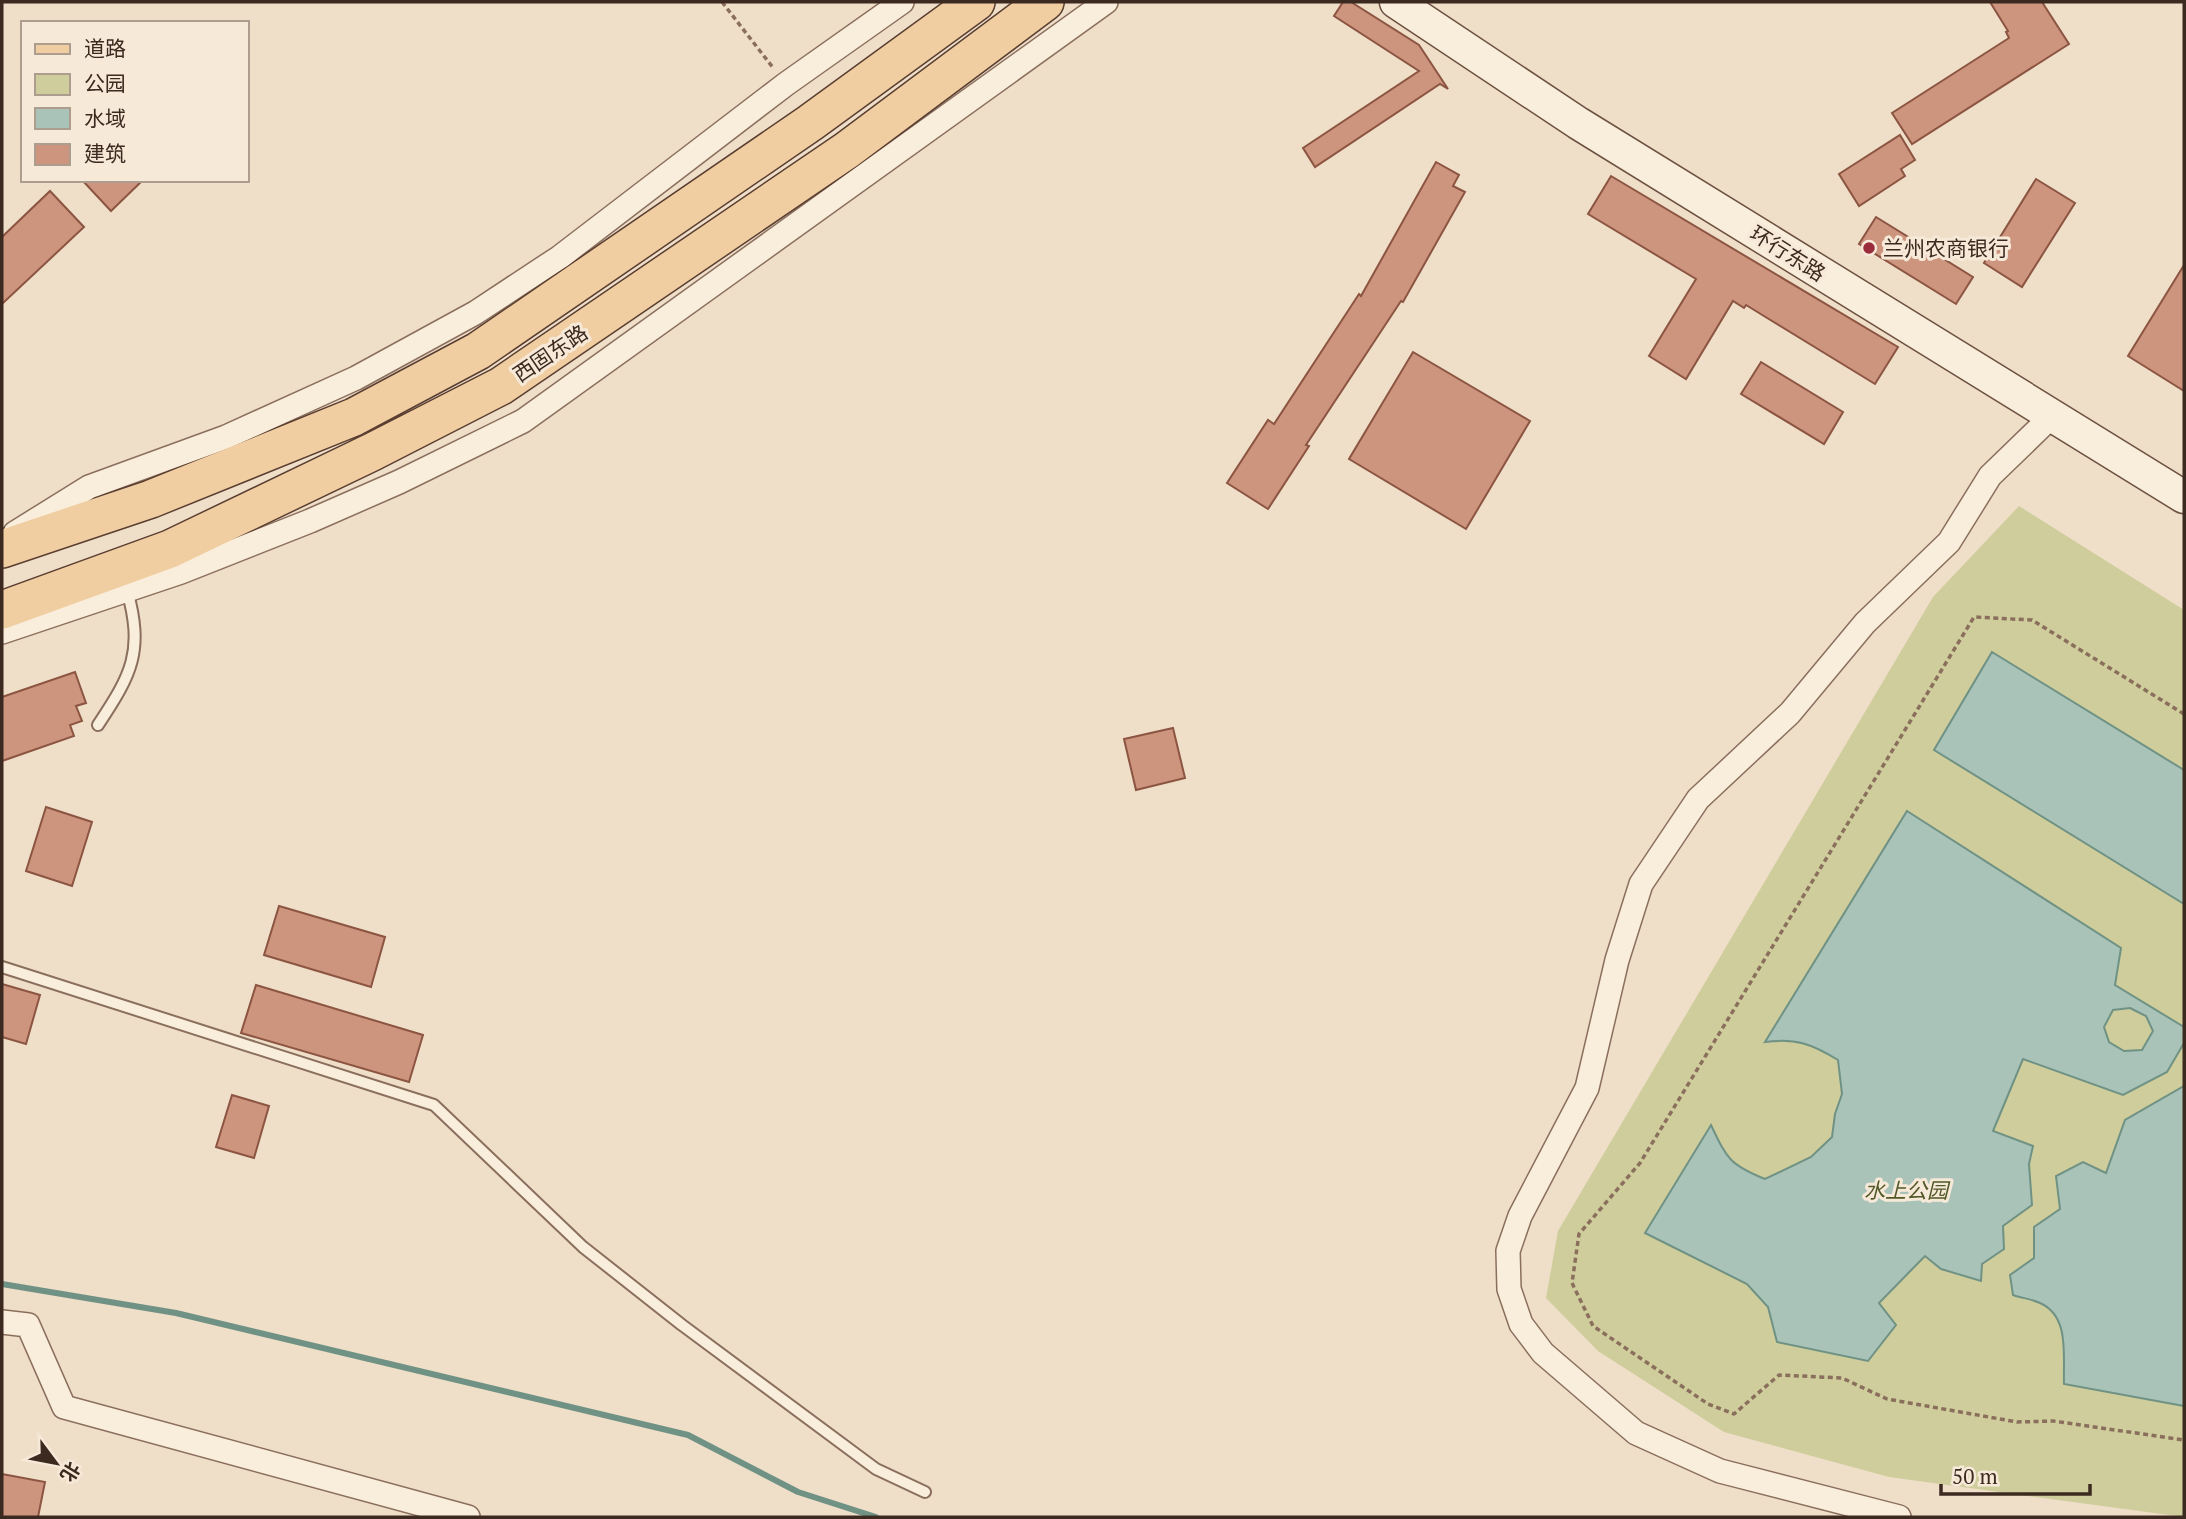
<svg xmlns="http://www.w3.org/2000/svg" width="2186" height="1519" viewBox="0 0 2186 1519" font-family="'PT Serif','Noto Sans SC',serif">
	<rect width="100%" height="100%" fill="#efdec8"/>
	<path fill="#cecd9b" d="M2019,506l165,104v907l-295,-40 -165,-45 -126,-81 -52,-53 12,-67 375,-634z"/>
	<path fill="#a9c3b8" stroke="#6f9285" stroke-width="2" fill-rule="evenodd" d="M1992,652l192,118v134l-250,-154z
		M1907,811l214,137 -6,37 69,42v16l-17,29 -44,23 -100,-36 -30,72 40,15 -4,18 3,41 -29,21 1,23 -22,15 -1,17 -40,-12 -16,-13 -46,47 17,22 -28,36 -91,-19 -9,-35 -21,-23 -102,-51 66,-108c16,34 19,40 54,54l46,-22 21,-20 3,-23 7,-20 -4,-34c-26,-16 -42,-22 -73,-18zM2130,1008l16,8 7,15 -11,19 -18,1 -15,-9 -5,-15 9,-17z
		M2184,1086v320l-120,-22c-1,-28 6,-68 -24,-81 -8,-4 -19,-5 -27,-8l-3,-20 24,-17v-31l26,-18 -4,-33 27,-14 23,11 19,-53z"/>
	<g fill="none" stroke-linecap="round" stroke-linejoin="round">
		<path stroke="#6f9285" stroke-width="6" d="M2,1284l174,29 512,122 110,57 78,25"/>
	</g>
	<path fill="#cd947e" stroke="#8b5542" stroke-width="2" d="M1343,2h8l68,43 29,44 -8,-5 -125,83 -12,-19 116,-77 -85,-55z
		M1990,2h52l27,42 -157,100 -20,-31 117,-75 -3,-6 2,-1z
		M1900,135l15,25 -14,9 4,7 -46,30 -20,-32z
		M1436,162l23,13 -6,11 12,6 -62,110 -2,-1 -95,144 3,1 -41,63 -41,-26 41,-63 6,4 85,-130 2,2z
		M1611,176l287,171 -23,37 -129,-79 -2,3 -11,-7 -47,78 -37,-23 47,-77 -108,-65z
		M2036,179l39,24 -53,84 -38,-24z
		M82,180h61l-32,31z
		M50,191l34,36 -82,77v-67z
		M1876,217l97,60 -17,27 -97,-60z
		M2184,265v126l-56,-35z
		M1413,352l117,69 -64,108 -117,-70z
		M1761,362l82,50 -19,32 -83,-50z
		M75,672l11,31 -10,3 6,15 -12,4 4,11 -72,25v-64z
		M1173,728l12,50 -49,12 -12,-51z
		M46,807l46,15 -20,64 -46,-15z
		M279,906l106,31 -14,50 -107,-32z
		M2,984l38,11 -14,49 -24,-7z
		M256,985l167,50 -14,47 -168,-49z
		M232,1095l37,11 -15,52 -38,-11z
		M2,1474l43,8 -7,35h-36z"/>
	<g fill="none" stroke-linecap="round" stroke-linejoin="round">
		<defs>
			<path id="lane" d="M98,725c34,-51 46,-74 29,-135
				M2,967l432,138 149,142 99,78 194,144 49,23"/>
			<path id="street" d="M15,533l74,-46 137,-50 130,-59 119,-65 85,-56 226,-173 116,-82
				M2,632l179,-60 129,-51 89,-39 124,-61 583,-419
				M2,1322l26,3 36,82 404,110
				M1899,1517l-179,-46 -84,-38 -93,-80 -22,-29 -12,-35 -1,-38 12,-35 67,-128 30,-128 24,-76 57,-85 92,-86 75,-90 84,-81 41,-66 62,-60"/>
			<path id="secondary" d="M1396,2l182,121 606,374"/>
			<path id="primary" d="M2,549l149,-50 203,-82 124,-66 332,-228 166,-121
				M2,610l168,-61 202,-97 129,-66 346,-236 198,-148"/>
		</defs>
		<use href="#lane" stroke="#8b6f5d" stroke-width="14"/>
		<use href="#street" stroke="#8b6f5d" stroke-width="26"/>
		<use href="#secondary" stroke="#6d5140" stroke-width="35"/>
		<use href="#primary" stroke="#593e31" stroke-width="40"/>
		<path stroke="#8b6f5d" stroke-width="3.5" stroke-dasharray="5 3.5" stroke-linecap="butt" d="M722,2l52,67
			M2184,714l-152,-94 -58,-3 -334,546 -61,71 -7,49 21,43 115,78 26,10 45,-39 63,3 45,21 130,23 36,-1 131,19"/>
		<use href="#lane" stroke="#f9eddc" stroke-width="10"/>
		<use href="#street" stroke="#f9eddc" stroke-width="23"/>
		<use href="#secondary" stroke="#f9eddc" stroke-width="32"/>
		<use href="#primary" stroke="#f1cea1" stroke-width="37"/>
	</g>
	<circle fill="#9b2c3b" stroke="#f6e9d8" stroke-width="2.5" cx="1869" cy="248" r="7"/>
	<g text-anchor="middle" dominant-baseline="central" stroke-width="6" stroke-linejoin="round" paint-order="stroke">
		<g font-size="21" fill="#3c2a20" stroke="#f6e9d8" text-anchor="start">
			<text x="1883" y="248">兰州农商银行</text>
		</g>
		<g font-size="21" fill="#3c2a20" stroke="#f6e9d8">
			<text transform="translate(1788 253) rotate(32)">环行东路</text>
			<text transform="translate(550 353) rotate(-34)">西固东路</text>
		</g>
		<g font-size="21" font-style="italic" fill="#525827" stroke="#f6e9d8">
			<text x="1906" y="1190">水上公园</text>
		</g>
	</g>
	<rect width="2186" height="1519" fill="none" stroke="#3c2a20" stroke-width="7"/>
	<rect x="21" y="21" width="228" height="161" fill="#f6e9d8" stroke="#ac9d8e" stroke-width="2"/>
	<rect x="35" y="44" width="35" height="10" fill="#f1cea1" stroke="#ac9d8e" stroke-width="2"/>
	<text x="84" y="56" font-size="21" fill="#3c2a20">道路</text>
	<rect x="35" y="74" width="35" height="21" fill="#cecd9b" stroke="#ac9d8e" stroke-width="2"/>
	<text x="84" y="91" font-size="21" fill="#3c2a20">公园</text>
	<rect x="35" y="108" width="35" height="21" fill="#a9c3b8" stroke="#ac9d8e" stroke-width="2"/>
	<text x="84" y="126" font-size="21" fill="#3c2a20">水域</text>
	<rect x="35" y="144" width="35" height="21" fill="#cd947e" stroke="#ac9d8e" stroke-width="2"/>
	<text x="84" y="161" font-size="21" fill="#3c2a20">建筑</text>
	<g transform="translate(56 1463) rotate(122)" stroke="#f6e9d8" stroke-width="5" paint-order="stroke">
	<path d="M0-5L12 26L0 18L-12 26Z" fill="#3c2a20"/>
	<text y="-10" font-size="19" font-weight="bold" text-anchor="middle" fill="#3c2a20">北</text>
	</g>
	<path d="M1941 1484v10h149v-10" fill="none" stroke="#3c2a20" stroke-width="3.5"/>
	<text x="1952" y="1484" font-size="21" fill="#3c2a20" stroke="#f6e9d8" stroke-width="5" paint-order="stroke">50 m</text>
</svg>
